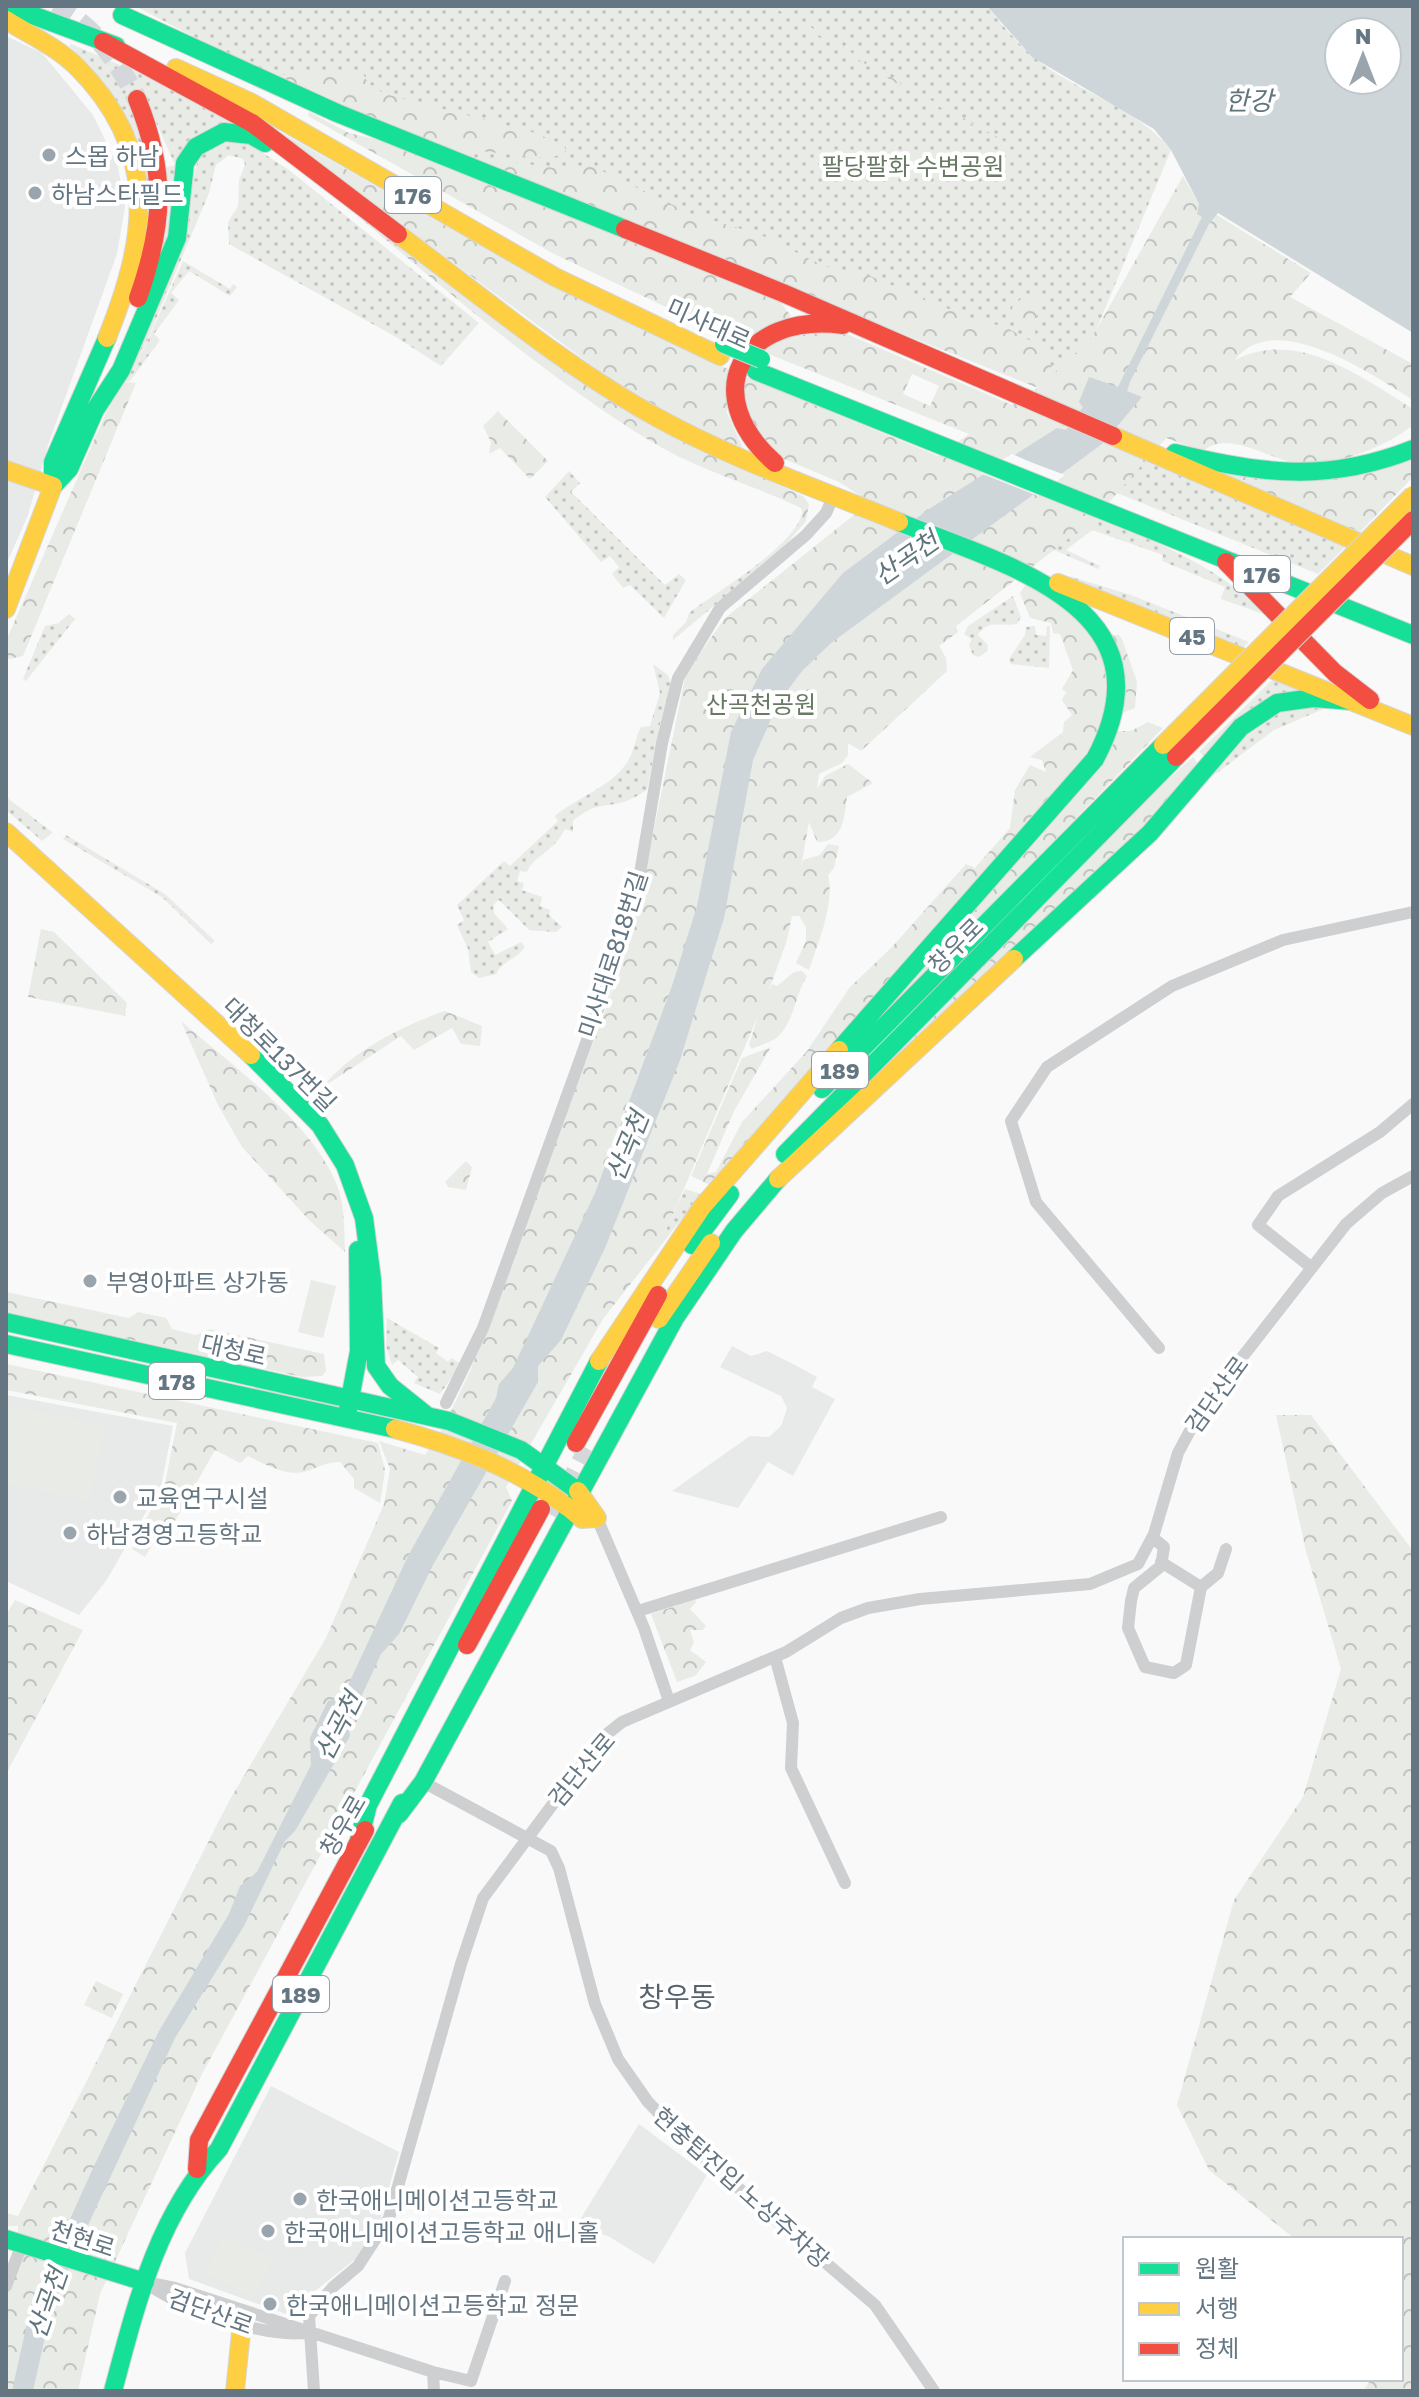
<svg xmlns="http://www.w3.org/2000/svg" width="1419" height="2397" viewBox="0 0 1419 2397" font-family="'Golos Text','Noto Sans KR',sans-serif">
	<defs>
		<pattern id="grass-dots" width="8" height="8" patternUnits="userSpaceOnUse" patternTransform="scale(2)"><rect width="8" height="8" fill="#e8ebe6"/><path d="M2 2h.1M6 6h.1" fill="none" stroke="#c0c3c0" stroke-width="1.8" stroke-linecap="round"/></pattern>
		<pattern id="forest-crowns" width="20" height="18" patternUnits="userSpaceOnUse" patternTransform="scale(2)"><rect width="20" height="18" fill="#e8ebe6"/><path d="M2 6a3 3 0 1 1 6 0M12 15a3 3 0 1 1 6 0" fill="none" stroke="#c0c3c0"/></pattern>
	</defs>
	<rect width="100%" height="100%" fill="#f9f9f9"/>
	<path fill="#e8e9e9" d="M6,36l36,17 51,62 25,52 7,40 -8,47 -69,191 -20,70 -22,50z
		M732,1346l19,10 16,-5 26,13 24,13 -5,10 23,12 -42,77 -25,-14 -30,46 -66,-17 78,-55 19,1 12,-11 6,-18 -6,-12 -61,-29z
		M6,1395l167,31 -12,60 -55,95 -27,34 -73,-34z
		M271,2086l128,66 -26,93 -87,69 -97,-35 -4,-26z
		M639,2124l68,51 -53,89 -46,-28 -32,-10z"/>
	<path fill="url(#grass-dots)" d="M135,6h852c22,28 45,54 77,72 39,23 77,36 107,72l-96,231 -35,6 -588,-234 -189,-80z
		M71,44l84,36 80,42 -33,12 -41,127 2,-93 12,-3 -31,-70 7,123c-3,-70 -29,-125 -82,-172z
		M238,137l51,33 190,153 -38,43 -45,-29 -167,-93 -1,-22 10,-16 1,-26 6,-15 -2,-6 -14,-4 -13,10 -7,28 -74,176 48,-108 47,28 3,-5 4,3 -7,9 -41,-25 -18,22 8,7 -25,34 6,6 -30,41h-10l83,-234z
		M1120,449l229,94 -31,31 -226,-91z
		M569,471l11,12 -9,9 94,93 14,-11 7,6 -22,38 -34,-33 -7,3 -11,-14 7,-7 -9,-11 -9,6 -56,-65z
		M1064,506c78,31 142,50 205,110l-48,-17 4,-12 -63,-26 1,-6 -71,-25 -26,20 34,16 -2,3 -44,-19 -24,15z
		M803,510l3,11 -23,27 -110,92v-5l13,-13 3,-9c28,-22 109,-68 114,-103z
		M1069,576l62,19 118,47 -8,8 -179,-71z
		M1013,596l8,21 -4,7c-17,3 -29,-5 -39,11l10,10 -1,6 -8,6 -6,-2 -4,-10 3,-6 -8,-5 4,-8z
		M69,614l6,5 -49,62 -3,-2 22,-53 14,-3z
		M1035,626l1,9 10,1 1,-10h3l-1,42 -38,-4 -2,-5 16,-24 1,-8z
		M653,664l15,11 4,11 -12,38 -13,66c-6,3 -12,8 -18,10 -24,9 -34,1 -56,21v11l-8,-3c-11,23 -31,26 -38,43l-7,-1 -3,10 7,2 -2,7 20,7 -2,9 10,4 -1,5 13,12 -6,5 -27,-2 -30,-30 -6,5 1,8 14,16 -20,13 7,13 26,-13 4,5c-9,13 -22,13 -29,27l-17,4 -8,-6 -3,-23 -11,-24 7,-5 -7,-15 47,-44 6,5 48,-45 -3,-5c23,-20 61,-30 75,-59 5,-10 6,-21 11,-30l9,-1 10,-33z
		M1276,676l30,12 -101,68 -6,-4z
		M1283,707h45l-54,23 -73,55 49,-59z
		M6,797l46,35v1l-10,8 -36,-31z
		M66,835l99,59 50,47 -4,3 -49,-47 -99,-58z
		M685,1189l16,5 -46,59z
		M387,1318l52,30 -3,5 12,9 3,-4 10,6 -21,30 -26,-11 4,-6 -20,-17 -6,5 -6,-19z"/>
	<path fill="url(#forest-crowns)" fill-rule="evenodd" d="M772,6h5l120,75 141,79 -139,-75z
		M361,70l7,13 17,11 147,38 32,13 2,6c-19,18 -83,-8 -114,2l-187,-77z
		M309,112l40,21 26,6 404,161 12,16 -45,29 -192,-91 -246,-138z
		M263,122l280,159 189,90 -5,42 16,35 -46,-18 -92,-55z
		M479,157l76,11 35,-3 104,50 65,19 65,32 46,10 100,42 35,9 39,21 10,25 37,-34 92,-163 16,28 112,69 -21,24 123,67v36c-40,-25 -139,-93 -178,-40 62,-32 126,17 178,49v16c-27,22 -74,40 -110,39 -30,-1 -72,-36 -100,-13l-37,-13 -71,80 -139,108 2,6 -19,14 7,12 1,13 -86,80 -13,-8v12l-6,8 -23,11 -2,15 8,-13 23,-12 25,19 -26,14c-3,21 -3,45 -30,45l-8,-20 -8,45 2,-7 17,-5 8,-11 11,2 -5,22 -6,7c7,29 -10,67 -19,95l-13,-7 10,-22v-14l-7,-11h-7l-5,24 -19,53 4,-9 5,2 17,-14 8,-1 5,5c-12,18 -13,49 -32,63 -6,4 -16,6 -23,10l-3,-4 9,-29 -100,233 -55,70 -97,168 6,14 -310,573 -102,220 -22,97h-72v-95l12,-34v-36h-12v-13l12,3 211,-415 97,-163 58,-134 6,-35 -11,-28 46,14 18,-27 27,-57 146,-390 23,-80 47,-228 39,-55 145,-116 -31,-20 -62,-26 -29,-25 -5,-55 195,80 31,-22 -211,-84 30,-20 52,1 172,74 26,-17 -571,-229zM912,374l27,12 -9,20 -27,-12z
		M292,162l341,250 64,36 106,48 6,8 -3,17 -5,-13c-49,-24 -102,-37 -149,-66 -126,-77 -245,-187 -360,-280z
		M1025,295h14l-4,39 -23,-16v-10z
		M120,381l16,2 -113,273 -14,3 -3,-2v-16z
		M498,411l50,50 -18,18 -30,-31 -11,6 2,-12 -8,-16z
		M1413,455v22l-53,55 -148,-62 45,8z
		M1026,584l39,18 28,26 20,61 -22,64 -379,433 -21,-10 51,-118 29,-11 -37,64 -27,63 9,-2 26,-50 65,-71 43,-64 42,-40 74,-83 9,4 35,-40 5,-38 15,-25 16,7 -4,-12 -12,-3 33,-25 1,-10 8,-7 -10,-15 4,-8 -4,-3 11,-19 -13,-36 -7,-1 -2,-10 -21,-5 -10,-25z
		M1111,635h8l3,4 15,43 -2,26 -13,5z
		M1148,722l15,6 -294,304 246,-301h16z
		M1193,757l5,7 -75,85 -277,251 299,-300z
		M41,929l13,3 73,71 -2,13 -97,-19z
		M445,1011l37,15 -2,20 -19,-2 -9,-16 -38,22 -13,-14 -78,51c27,-35 81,-62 122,-76z
		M181,1021c51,45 137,105 158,170 6,19 5,41 6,61l-36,-32 -67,-73 -24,-42z
		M466,1161l6,6 -6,23 -18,-3 -3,-5z
		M6,1292l123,26 9,-6 28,6 6,11 24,6 14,-6 114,25 2,17 -4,5 -20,1 -296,-65z
		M6,1364l372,79 7,27 -5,33 -26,-15v-9l-14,-17c-15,0 -22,6 -36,10 -19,4 -39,-8 -56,-16l-8,7 -25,-13 -44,78 -14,2 -13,-8 20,-34 13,-65 -171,-33z
		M1276,1415h35l102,136v840h-50l8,-12h30v-140h-106l-86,-69 -32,-65 57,-205 69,-103 38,-128 -35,-118z
		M145,1526l14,8 -14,23 -13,-8z
		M15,1600l68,30 -77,144v-159z
		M694,1600l3,1 -7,8 16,17 -3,4h-13l4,12 -4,8 16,12 -11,14 -18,6 -26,-68z
		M96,1981l27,13 -11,24 -28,-13z"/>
	<path fill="#e8ebe6" d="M311,1280l25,6 -13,52 -25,-6z
		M6,1404l100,22 -17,75 -83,-18z
		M223,2235l51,24 -19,39 -51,-25z"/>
	<path fill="#ced6d9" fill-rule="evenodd" d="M987,6h426v327l-195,-120 -9,11 -79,158 -3,9 15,6 -40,47 -271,199 -29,28 -24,32 -25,57 -29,158 -44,142 -75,188 -44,92 -23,26v16l-105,183 -34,69 -18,20 -33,71 2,11 -55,95 -10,10 -41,85 -69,112 -93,200 -31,72 -18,81h-21l19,-86 64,-141 64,-133 70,-117 11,-28 17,-14 54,-107 -1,-27 18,-37 15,-5 65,-140 88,-158 3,-14 14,-16 82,-175 77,-207 25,-80 34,-174 31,-63 81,-96 86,-64 128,-81 9,2 17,-23 -4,-5 10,-25 29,10 84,-170 -5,-3 2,-10 -28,-54 -17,-21 -122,-72zM1339,32h48v48h-48z"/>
	<path fill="#f9f9f9" d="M1012,454l21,9 32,12 -27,21 -58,-23z"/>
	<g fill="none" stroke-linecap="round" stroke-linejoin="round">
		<path stroke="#d4d8dc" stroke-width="20" stroke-dasharray="20 10" stroke-linecap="butt" d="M54,6c41,20 63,54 83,93
			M553,1516l35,-67"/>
		<defs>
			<path id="fast" d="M8,6l108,40
				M122,15l215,98 288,116
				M756,371l657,264
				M1175,453c86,21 153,30 238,-4
				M53,486v-24l54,-124
				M53,486l16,-17 26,-59 26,-40 56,-132 8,-75 11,-16 28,-15 27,3 14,8
				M1014,959l136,-126 91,-106 36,-24 36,-5 39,3
				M839,1050l256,-291c81,-152 -90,-194 -196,-237
				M251,1055l69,70 25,40 19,53 8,61 4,87 14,20 35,28
				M822,1089l341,-344
				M785,1154l391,-397
				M692,1245l38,-51
				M6,1322l443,99 72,29 57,41
				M6,1344l389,85
				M347,1415l12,-64 -1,-101
				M399,1814l24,-32 252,-464 59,-87 44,-52
				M359,1840l9,-35 231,-444
				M6,2239l139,43
				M113,2391c23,-86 44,-175 106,-242l183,-346"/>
			<path id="slow" d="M6,20c24,15 51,27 71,47 83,83 71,169 30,271
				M176,68l76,35 303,174 165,79
				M398,234c85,63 167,133 260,184 76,42 161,71 241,104
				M1113,436l300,130
				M6,470l47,16 -47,123
				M1058,583l355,143
				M6,832l245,223
				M778,1179l236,-220
				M659,1319l52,-76
				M599,1361l103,-154 137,-157
				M395,1429c64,17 122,40 174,79
				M569,1508l13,11 15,-1 -19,-27
				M235,2391l7,-68"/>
			<path id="jam" d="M103,42l149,81 146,111
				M137,99c30,74 27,125 1,199
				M625,229l158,64 330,143
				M775,463c-78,-69 -34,-151 68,-138
				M1226,562l109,111 35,27
				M576,1443l82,-148
				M467,1645l74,-136
				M197,2169l2,-29 166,-310"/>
		</defs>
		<use href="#fast" stroke="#d5d6d7" stroke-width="20"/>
		<use href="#slow" stroke="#d5d6d7" stroke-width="20"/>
		<use href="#jam" stroke="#d5d6d7" stroke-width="20"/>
		<path stroke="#cecfd0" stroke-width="12" d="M1312,1268l-54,-43 20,-29 102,-64 33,-28
			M1159,1348l-123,-146 -25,-81 36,-54 125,-81 111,-46 130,-28
			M446,1403l37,-75 129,-357 25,-80 25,-148 16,-65 42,-70 86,-73 20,-22 8,-18
			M597,1518l47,110 25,73
			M1153,1538l11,9 -3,19 -27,22 -3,13 -3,27 17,39 29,6 12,-8 15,-78 -40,-25
			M1201,1587l17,-14 8,-24
			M638,1611l303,-94
			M775,1657l18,66 -2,45 54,115
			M423,1782l128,69 8,17 36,136 23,55 30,43 53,54 174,149 59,86
			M145,2282l30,6 258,84 38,9 34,-100
			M149,2285c35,24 112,52 155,48
			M6,2286l16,-42
			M433,2372l1,19
			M314,2391l-5,-75 24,-29 25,-21 31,-48 72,-254 22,-66 119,-160 20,-16 164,-70 55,-34 27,-10 52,-9 170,-15 48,-20 16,-30 24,-81 23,-43 145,-186 36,-31 31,-17"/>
		<use href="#fast" stroke="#16e098" stroke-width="18"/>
		<use href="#slow" stroke="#ffcf43" stroke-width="18"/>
		<use href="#jam" stroke="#f24e42" stroke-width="18"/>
		<defs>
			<path id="fast-bridge" d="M724,344l37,15"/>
			<path id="slow-bridge" d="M1163,745l250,-250"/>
			<path id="jam-bridge" d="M1176,757l237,-237"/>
		</defs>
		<use href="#fast-bridge" stroke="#d5d6d7" stroke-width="20" stroke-linecap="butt"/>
		<use href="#slow-bridge" stroke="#d5d6d7" stroke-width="20" stroke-linecap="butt"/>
		<use href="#jam-bridge" stroke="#d5d6d7" stroke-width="20" stroke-linecap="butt"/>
		<use href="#fast-bridge" stroke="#16e098" stroke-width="18"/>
		<use href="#slow-bridge" stroke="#ffcf43" stroke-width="18"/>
		<use href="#jam-bridge" stroke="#f24e42" stroke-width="18"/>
	</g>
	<g fill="#99a4ac" stroke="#fff" stroke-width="3">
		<circle cx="49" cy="155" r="8"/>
		<circle cx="35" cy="193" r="8"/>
		<circle cx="90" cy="1281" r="8"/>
		<circle cx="120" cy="1497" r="8"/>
		<circle cx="70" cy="1533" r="8"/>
		<circle cx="300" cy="2199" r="8"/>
		<circle cx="268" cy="2231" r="8"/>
		<circle cx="270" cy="2304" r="8"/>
	</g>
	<g text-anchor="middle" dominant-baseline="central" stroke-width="8" stroke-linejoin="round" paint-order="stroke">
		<g fill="#fff" stroke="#939fa8" stroke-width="2">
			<rect x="385" y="177" width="56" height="36" rx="6"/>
			<rect x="1234" y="556" width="56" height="36" rx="6"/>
			<rect x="1170" y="618" width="44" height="36" rx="6"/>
			<rect x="812" y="1052" width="56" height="36" rx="6"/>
			<rect x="149" y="1363" width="56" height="36" rx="6"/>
			<rect x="273" y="1976" width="56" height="36" rx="6"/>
		</g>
		<g font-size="22" font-weight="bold" fill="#657683">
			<text x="413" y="195">176</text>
			<text x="1262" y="574">176</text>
			<text x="1192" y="636">45</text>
			<text x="840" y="1070">189</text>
			<text x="177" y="1381">178</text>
			<text x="301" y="1994">189</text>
		</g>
		<g font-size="24" fill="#657683" stroke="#fff" text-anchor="start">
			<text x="65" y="155">스몹 하남</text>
			<text x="51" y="193">하남스타필드</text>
			<text x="106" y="1281">부영아파트 상가동</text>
			<text x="136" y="1497">교육연구시설</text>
			<text x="86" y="1533">하남경영고등학교</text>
			<text x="316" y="2199">한국애니메이션고등학교</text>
			<text x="284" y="2231">한국애니메이션고등학교 애니홀</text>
			<text x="286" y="2304">한국애니메이션고등학교 정문</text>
		</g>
		<g font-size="24" fill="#687a64" stroke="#fff">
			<text x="913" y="165">팔당팔화 수변공원</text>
			<text x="761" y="703">산곡천공원</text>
		</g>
		<g font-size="24" fill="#657683" stroke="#fff">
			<text transform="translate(709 323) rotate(24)">미사대로</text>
			<text transform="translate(955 945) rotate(-45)">창우로</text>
			<text transform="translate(612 954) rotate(-72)">미사대로818번길</text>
			<text transform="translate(280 1054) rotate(45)">대청로137번길</text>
			<text transform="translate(234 1349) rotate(13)">대청로</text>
			<text transform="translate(1216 1394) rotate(-54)">검단산로</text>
			<text transform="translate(581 1769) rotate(-50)">검단산로</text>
			<text transform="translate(342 1825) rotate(-60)">창우로</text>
			<text transform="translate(742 2187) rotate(42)">현충탑진입 노상주차장</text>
			<text transform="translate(83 2238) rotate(18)">천현로</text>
			<text transform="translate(211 2311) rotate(20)">검단산로</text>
		</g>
		<g font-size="26" font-style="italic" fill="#60757c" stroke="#fff">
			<text x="1249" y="100">한강</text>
			<text transform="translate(906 558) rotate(-35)">산곡천</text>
			<text transform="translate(627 1146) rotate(-68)">산곡천</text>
			<text transform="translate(338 1726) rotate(-63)">산곡천</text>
			<text transform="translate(47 2303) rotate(-71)">산곡천</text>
		</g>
		<g font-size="28" fill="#57646e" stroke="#fff">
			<text x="677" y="1996">창우동</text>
		</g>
	</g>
	<rect width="1419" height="2397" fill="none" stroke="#657683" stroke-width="16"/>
	<rect x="1123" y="2237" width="280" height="144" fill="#ffffff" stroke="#c1c8cd" stroke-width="2"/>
	<rect x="1139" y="2263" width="40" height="12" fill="#16e098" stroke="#c1c8cd" stroke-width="2"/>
	<text x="1195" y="2277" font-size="24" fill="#657683">원활</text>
	<rect x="1139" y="2303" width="40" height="12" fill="#ffcf43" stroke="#c1c8cd" stroke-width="2"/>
	<text x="1195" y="2317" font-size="24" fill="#657683">서행</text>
	<rect x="1139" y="2343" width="40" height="12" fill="#f24e42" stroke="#c1c8cd" stroke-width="2"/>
	<text x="1195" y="2357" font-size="24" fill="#657683">정체</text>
	<g transform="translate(1363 56)"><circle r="38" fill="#ffffff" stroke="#c1c8cd" stroke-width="2"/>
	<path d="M0-6L14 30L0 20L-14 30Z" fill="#99a4ac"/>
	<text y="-12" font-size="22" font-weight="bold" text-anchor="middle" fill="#657683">N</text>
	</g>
</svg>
